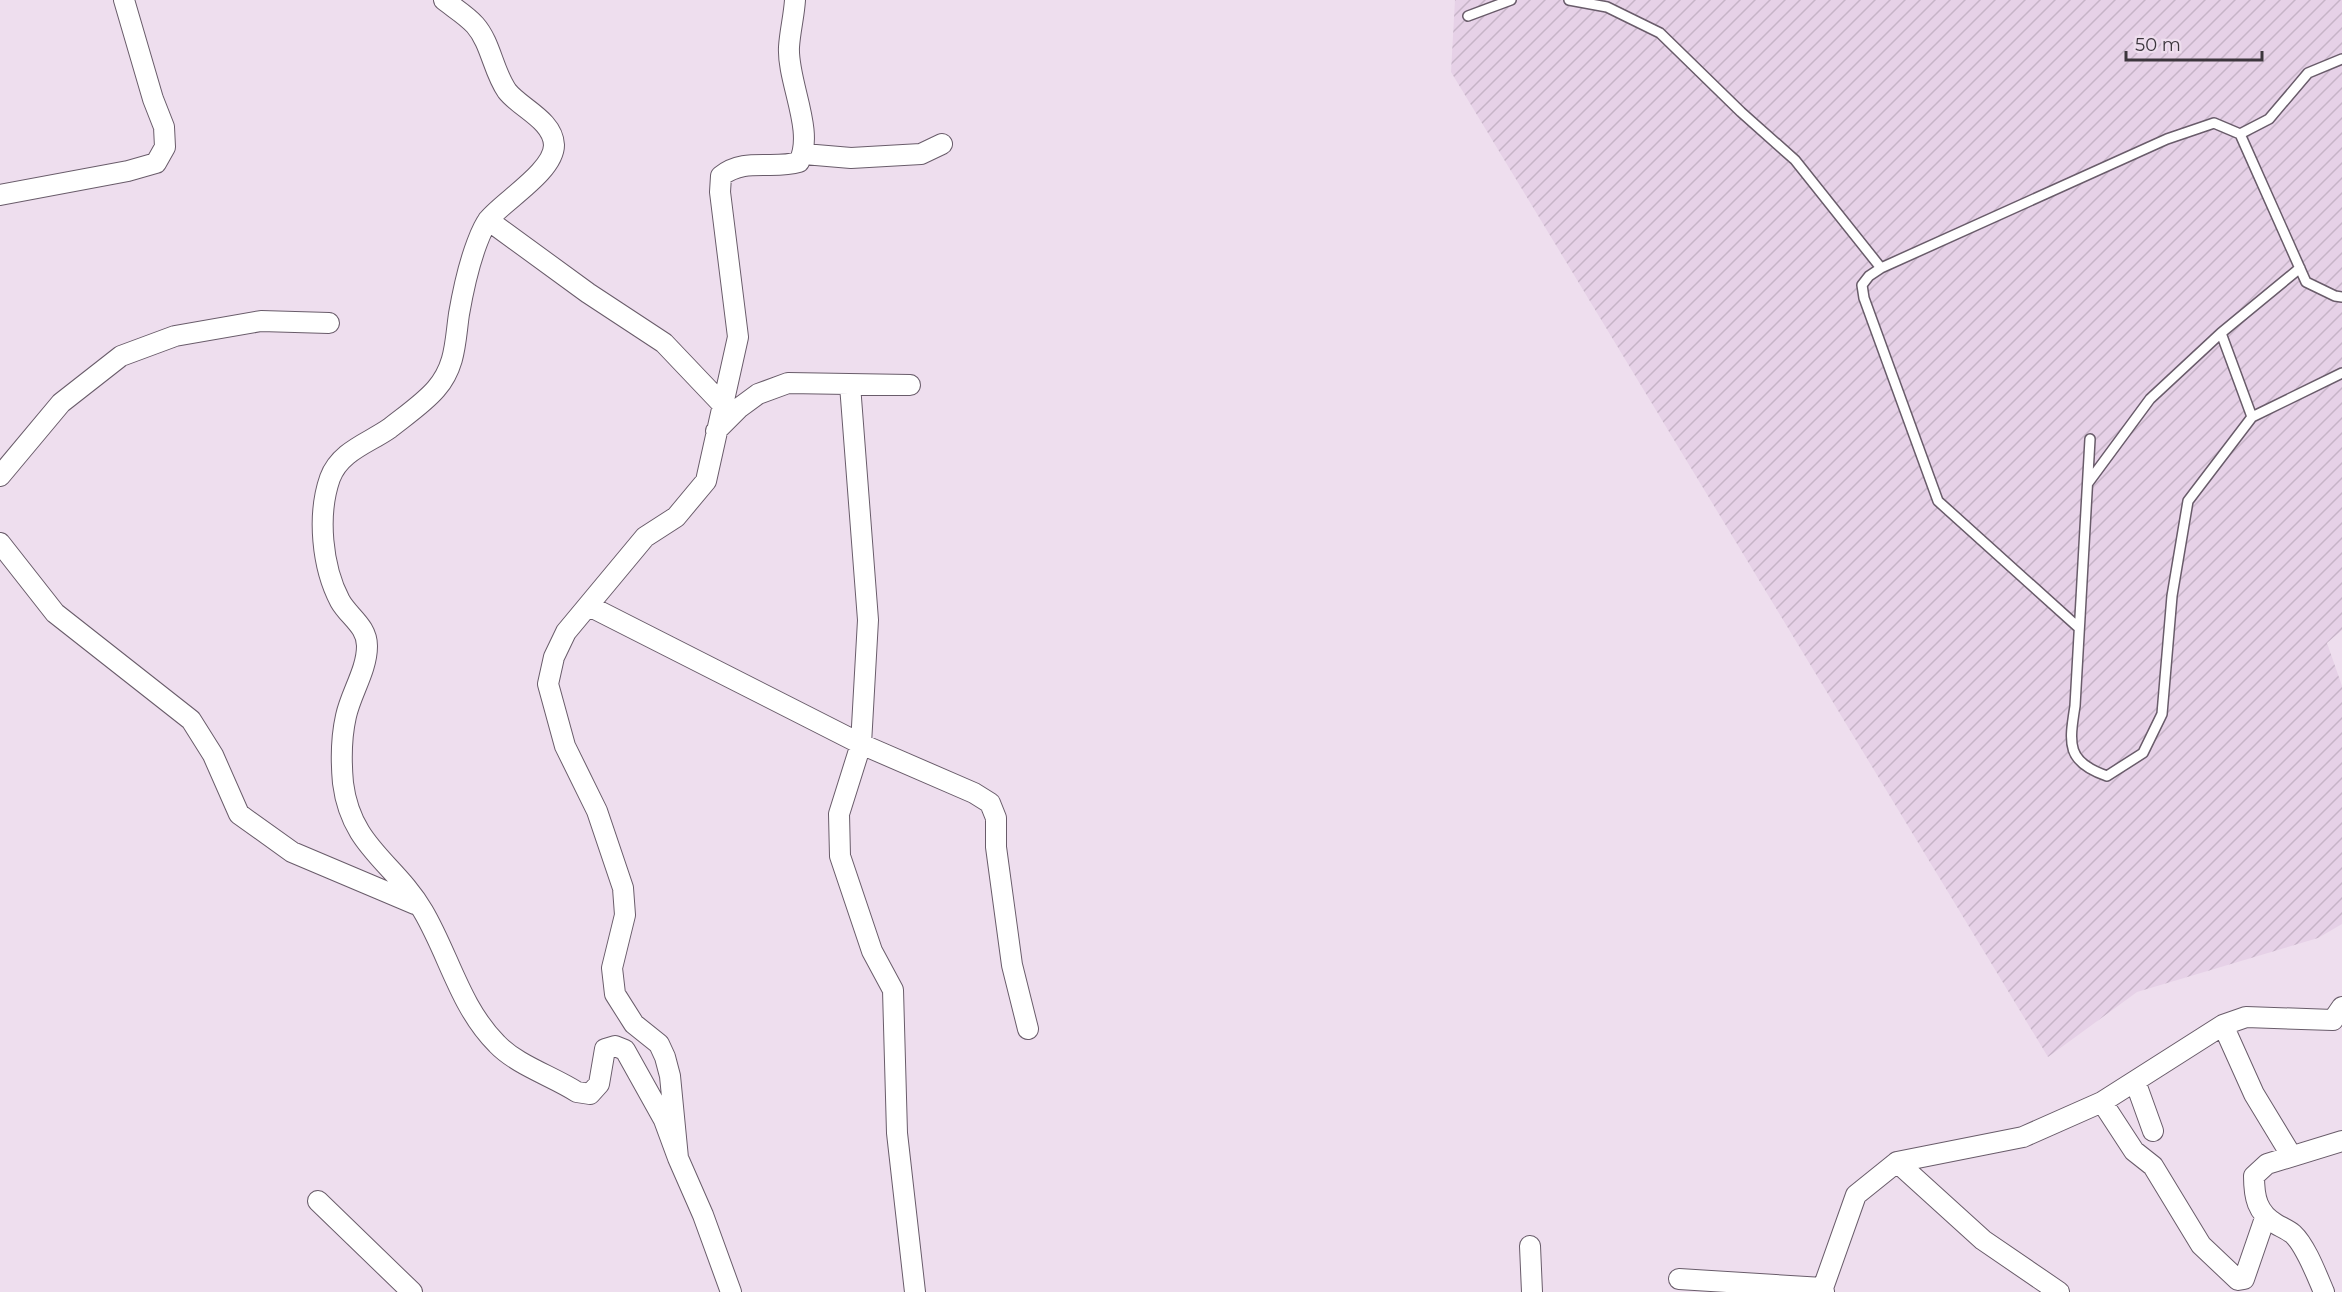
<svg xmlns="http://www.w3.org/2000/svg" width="2342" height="1292" viewBox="0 0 2342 1292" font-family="Montserrat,sans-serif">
	<defs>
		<pattern id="industrial-furrows" width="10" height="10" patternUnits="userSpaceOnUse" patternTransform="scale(1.5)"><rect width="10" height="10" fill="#e6d1e7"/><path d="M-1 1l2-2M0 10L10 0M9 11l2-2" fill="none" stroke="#c6b4c7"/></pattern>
	</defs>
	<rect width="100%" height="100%" fill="#eedeee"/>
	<path fill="url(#industrial-furrows)" d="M1455,0h887v630l-15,13 15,43v238l-24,14 -181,54 -89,65 -597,-985z"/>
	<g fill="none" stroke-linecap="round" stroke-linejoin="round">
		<defs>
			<path id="lane" d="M1569,0l38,7 53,26 81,79 54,48 86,108 286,-129 47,-16 26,11
				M1468,16l43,-16
				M2342,59l-34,14 -39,46 -29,15 66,148 29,14 7,1
				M1881,268l-12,8 -7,9 2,13 74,203 141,127
				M2221,333l31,84
				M2090,439l-15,267c-6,38 -9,56 32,70l36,-23 19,-39 10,-118 16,-95 64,-84 90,-44
				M2088,483l62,-84 71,-66 79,-65"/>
			<path id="street" d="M444,0c10,8 22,15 31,25 16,18 18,46 32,66 13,17 46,29 47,54 0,26 -49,55 -65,74 -5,6 -9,16 -12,24 -8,21 -14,48 -18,71 -4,27 -3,52 -23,75 -12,14 -31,27 -46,39 -21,15 -50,23 -60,50 -13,37 -8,89 10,123 9,16 27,25 27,45 0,24 -16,47 -21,70 -5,22 -5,45 -3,67 8,64 51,79 80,128 26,44 37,96 74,133 20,21 55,32 80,48l13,2 9,-10 6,-35 10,-3 10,4 39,70 14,38
				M804,154l47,4 70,-4 21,-10
				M0,195l128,-24 28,-8 9,-16 -1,-20 -11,-28 -29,-99
				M488,220l100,73 76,50 58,61
				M850,385l18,235 -7,124 -22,70 1,42 32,95 21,39 4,143 18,159
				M716,431l23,-23 19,-14 30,-11 122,2
				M0,476l61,-73 60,-47 54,-20 86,-15 68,2
				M0,543l55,70 136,107 22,35 26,59 53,38 123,52
				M589,606l272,138 113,49 16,10 6,15v29l16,118 16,64
				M2223,1025l31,69 37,61
				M2135,1081l18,50
				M2102,1102l32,49 19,15 48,79 37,35 6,-1 21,-61
				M1897,1162l86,78 76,52
				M318,1201l94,91
				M1530,1246l2,46
				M1679,1279l144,9
				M731,1292l-28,-77 -25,-57 -8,-82 -5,-19 -6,-13 -25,-20 -19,-30 -3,-26 13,-53 -2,-27 -26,-77 -32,-65 -17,-62 6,-27 12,-25 79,-95 31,-20 30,-36 32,-144 -18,-145 1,-16c24,-19 51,-6 78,-14 16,-31 -12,-81 -10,-115 1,-16 5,-31 6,-47
				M1824,1292l-1,-4 33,-93 41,-33 126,-25 79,-35 121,-77 23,-8 87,3 9,-13
				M2324,1292c-7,-16 -18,-46 -31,-58 -5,-4 -12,-7 -17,-10 -19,-11 -22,-27 -22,-48l13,-12 75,-23"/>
		</defs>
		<use href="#lane" stroke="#695c6a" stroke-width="12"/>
		<use href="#street" stroke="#695c6a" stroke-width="22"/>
		<use href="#lane" stroke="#fff" stroke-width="9"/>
		<use href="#street" stroke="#fff" stroke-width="20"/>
	</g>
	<path d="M2126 51v9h136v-9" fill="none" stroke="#3c363d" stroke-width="3"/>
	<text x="2135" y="51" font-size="18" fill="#3c363d" stroke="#eedeee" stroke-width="4.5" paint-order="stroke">50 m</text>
</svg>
